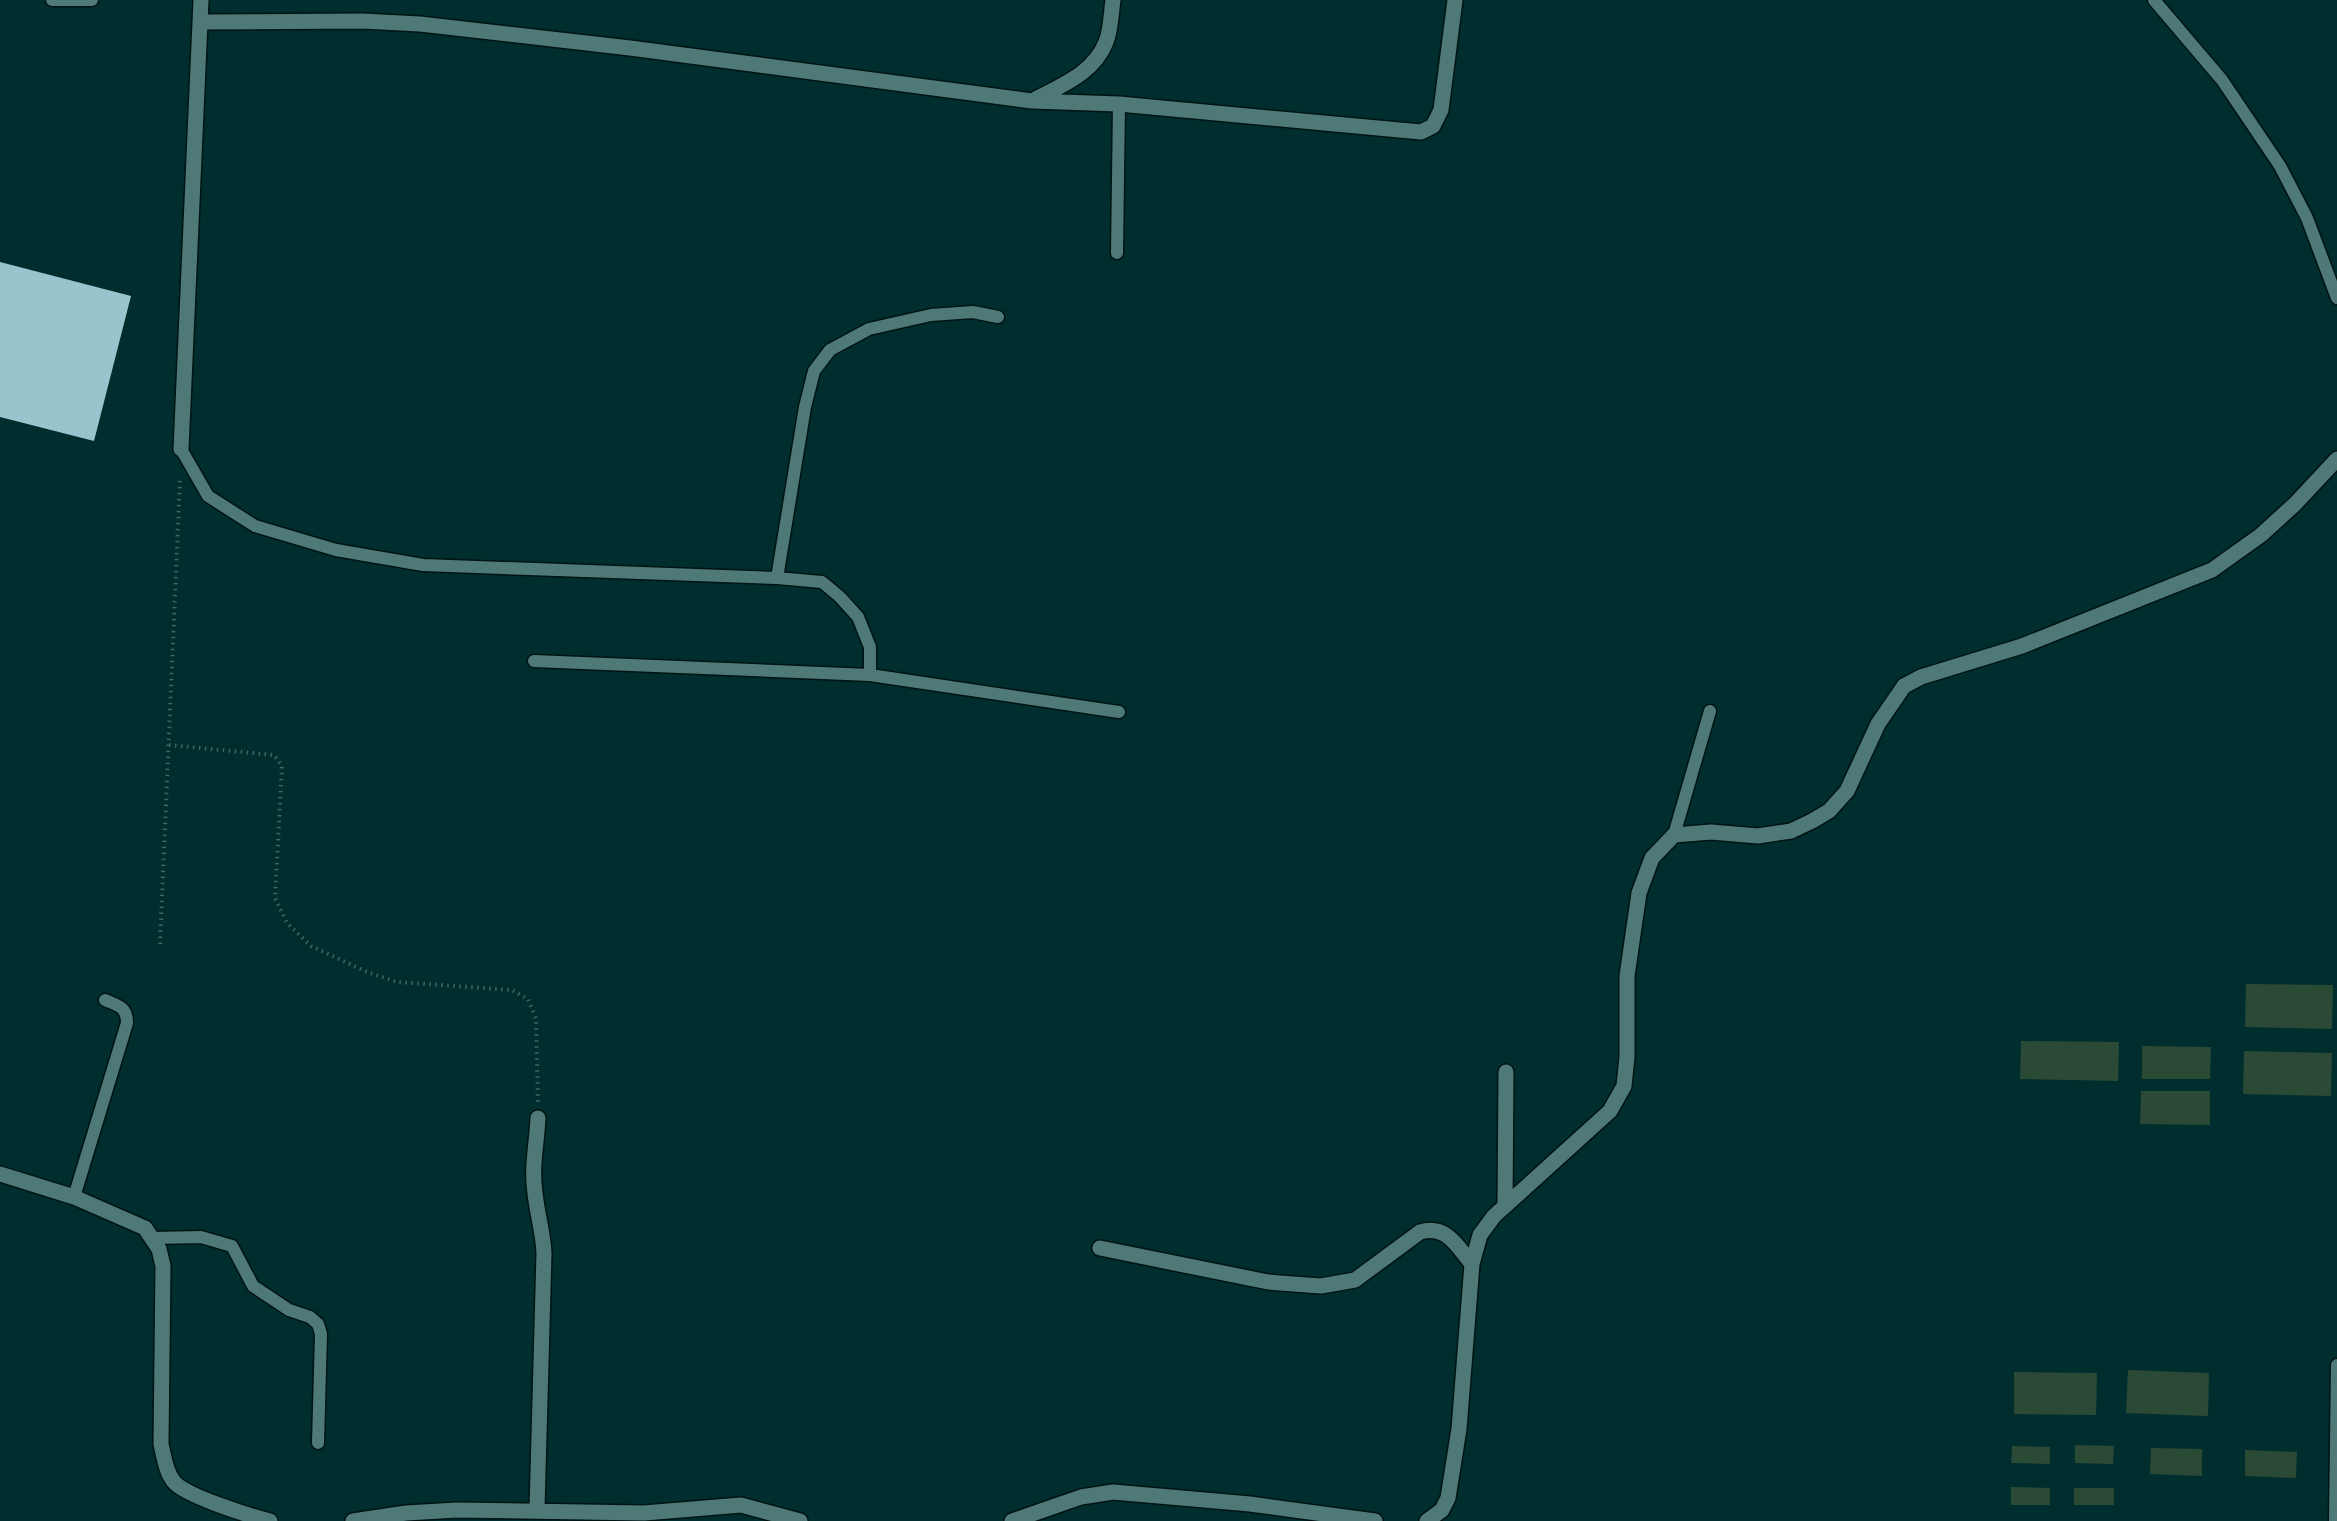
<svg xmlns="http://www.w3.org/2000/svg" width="2337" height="1521" viewBox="0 0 2337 1521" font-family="Literata,serif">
	<rect width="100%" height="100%" fill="#002e2e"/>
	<path fill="#2b4a36" d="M2246,984l87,1 -1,44 -87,-2z
		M2021,1041l98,1 -1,39 -98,-2z
		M2142,1046l69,1 -1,32h-68z
		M2244,1051l88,2 -1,43 -88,-2z
		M2141,1091h69v34l-70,-1z
		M2128,1370l81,3 -1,43 -82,-3z
		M2014,1372l83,1 -1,42 -82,-1z
		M2075,1445l39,1 -1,18 -38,-1z
		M2012,1446l38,1v17l-39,-1z
		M2151,1448l51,1v27l-52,-2z
		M2245,1450l52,2 -1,26 -51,-2z
		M2011,1487l39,1v17h-39z
		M2074,1488h40v17h-40z"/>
	<path fill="#99c4cd" d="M0,262l131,34 -37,145 -94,-24z"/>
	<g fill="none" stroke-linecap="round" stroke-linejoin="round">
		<defs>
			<path id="lane" d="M52,0h40
				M2154,0l68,80 58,86 27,52 30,80
				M1117,253l2,-149
				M181,449l27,47 47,30 81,24 87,15 354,13 45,4 18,15 18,20 12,30v28
				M777,578l28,-171 9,-36 16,-21 39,-21 62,-14 42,-3 25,5
				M534,661l336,14 249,37
				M1674,835l36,-124
				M74,1197l53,-174c0,-16 -8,-17 -22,-23
				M153,1238l48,-1 31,9 21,40 36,24 21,7 8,7 3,10 -3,109
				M2335,1521l2,-156"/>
			<path id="street" d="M200,22l162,-1 58,3 210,24 402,53 87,3 302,28 12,-6 8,-16 14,-110
				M1034,100c28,-15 60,-27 72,-58 5,-12 5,-29 7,-42
				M181,449l20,-449
				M0,1174l74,23 71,31 14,21 4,17 -2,178c3,13 5,29 14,39 14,14 75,33 95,38
				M1505,1206l1,-134
				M1100,1248l168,34 53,4 34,-6 65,-48c26,-8 37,14 52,32
				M537,1509l7,-256c-1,-21 -7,-40 -9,-60 -4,-26 2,-50 3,-75
				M353,1521l53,-8 51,-3 187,3 97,-8 59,16
				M1012,1521l69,-24 32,-5 137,12 125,17
				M1427,1521l15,-11 6,-12 11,-69 13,-165 8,-29 14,-19 116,-105 14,-25 3,-29v-81l12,-83 13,-35 22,-23 37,-3 47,4 33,-5 21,-10 17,-10 18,-20 31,-67 26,-38 17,-9 101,-31 190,-76 49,-35 34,-31 42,-45"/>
		</defs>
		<use href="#lane" stroke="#011414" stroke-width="15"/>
		<use href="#street" stroke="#011414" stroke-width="18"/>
		<path stroke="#3f6665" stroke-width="4" stroke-dasharray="1.5 4.5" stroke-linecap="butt" d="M169,745l105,10 8,11 -7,132 12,25 24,23 56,26 30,10 115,8 16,9 8,20 2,83
			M160,944l20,-464"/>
		<use href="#lane" stroke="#4e7977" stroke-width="12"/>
		<use href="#street" stroke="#4e7977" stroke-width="15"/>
	</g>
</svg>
